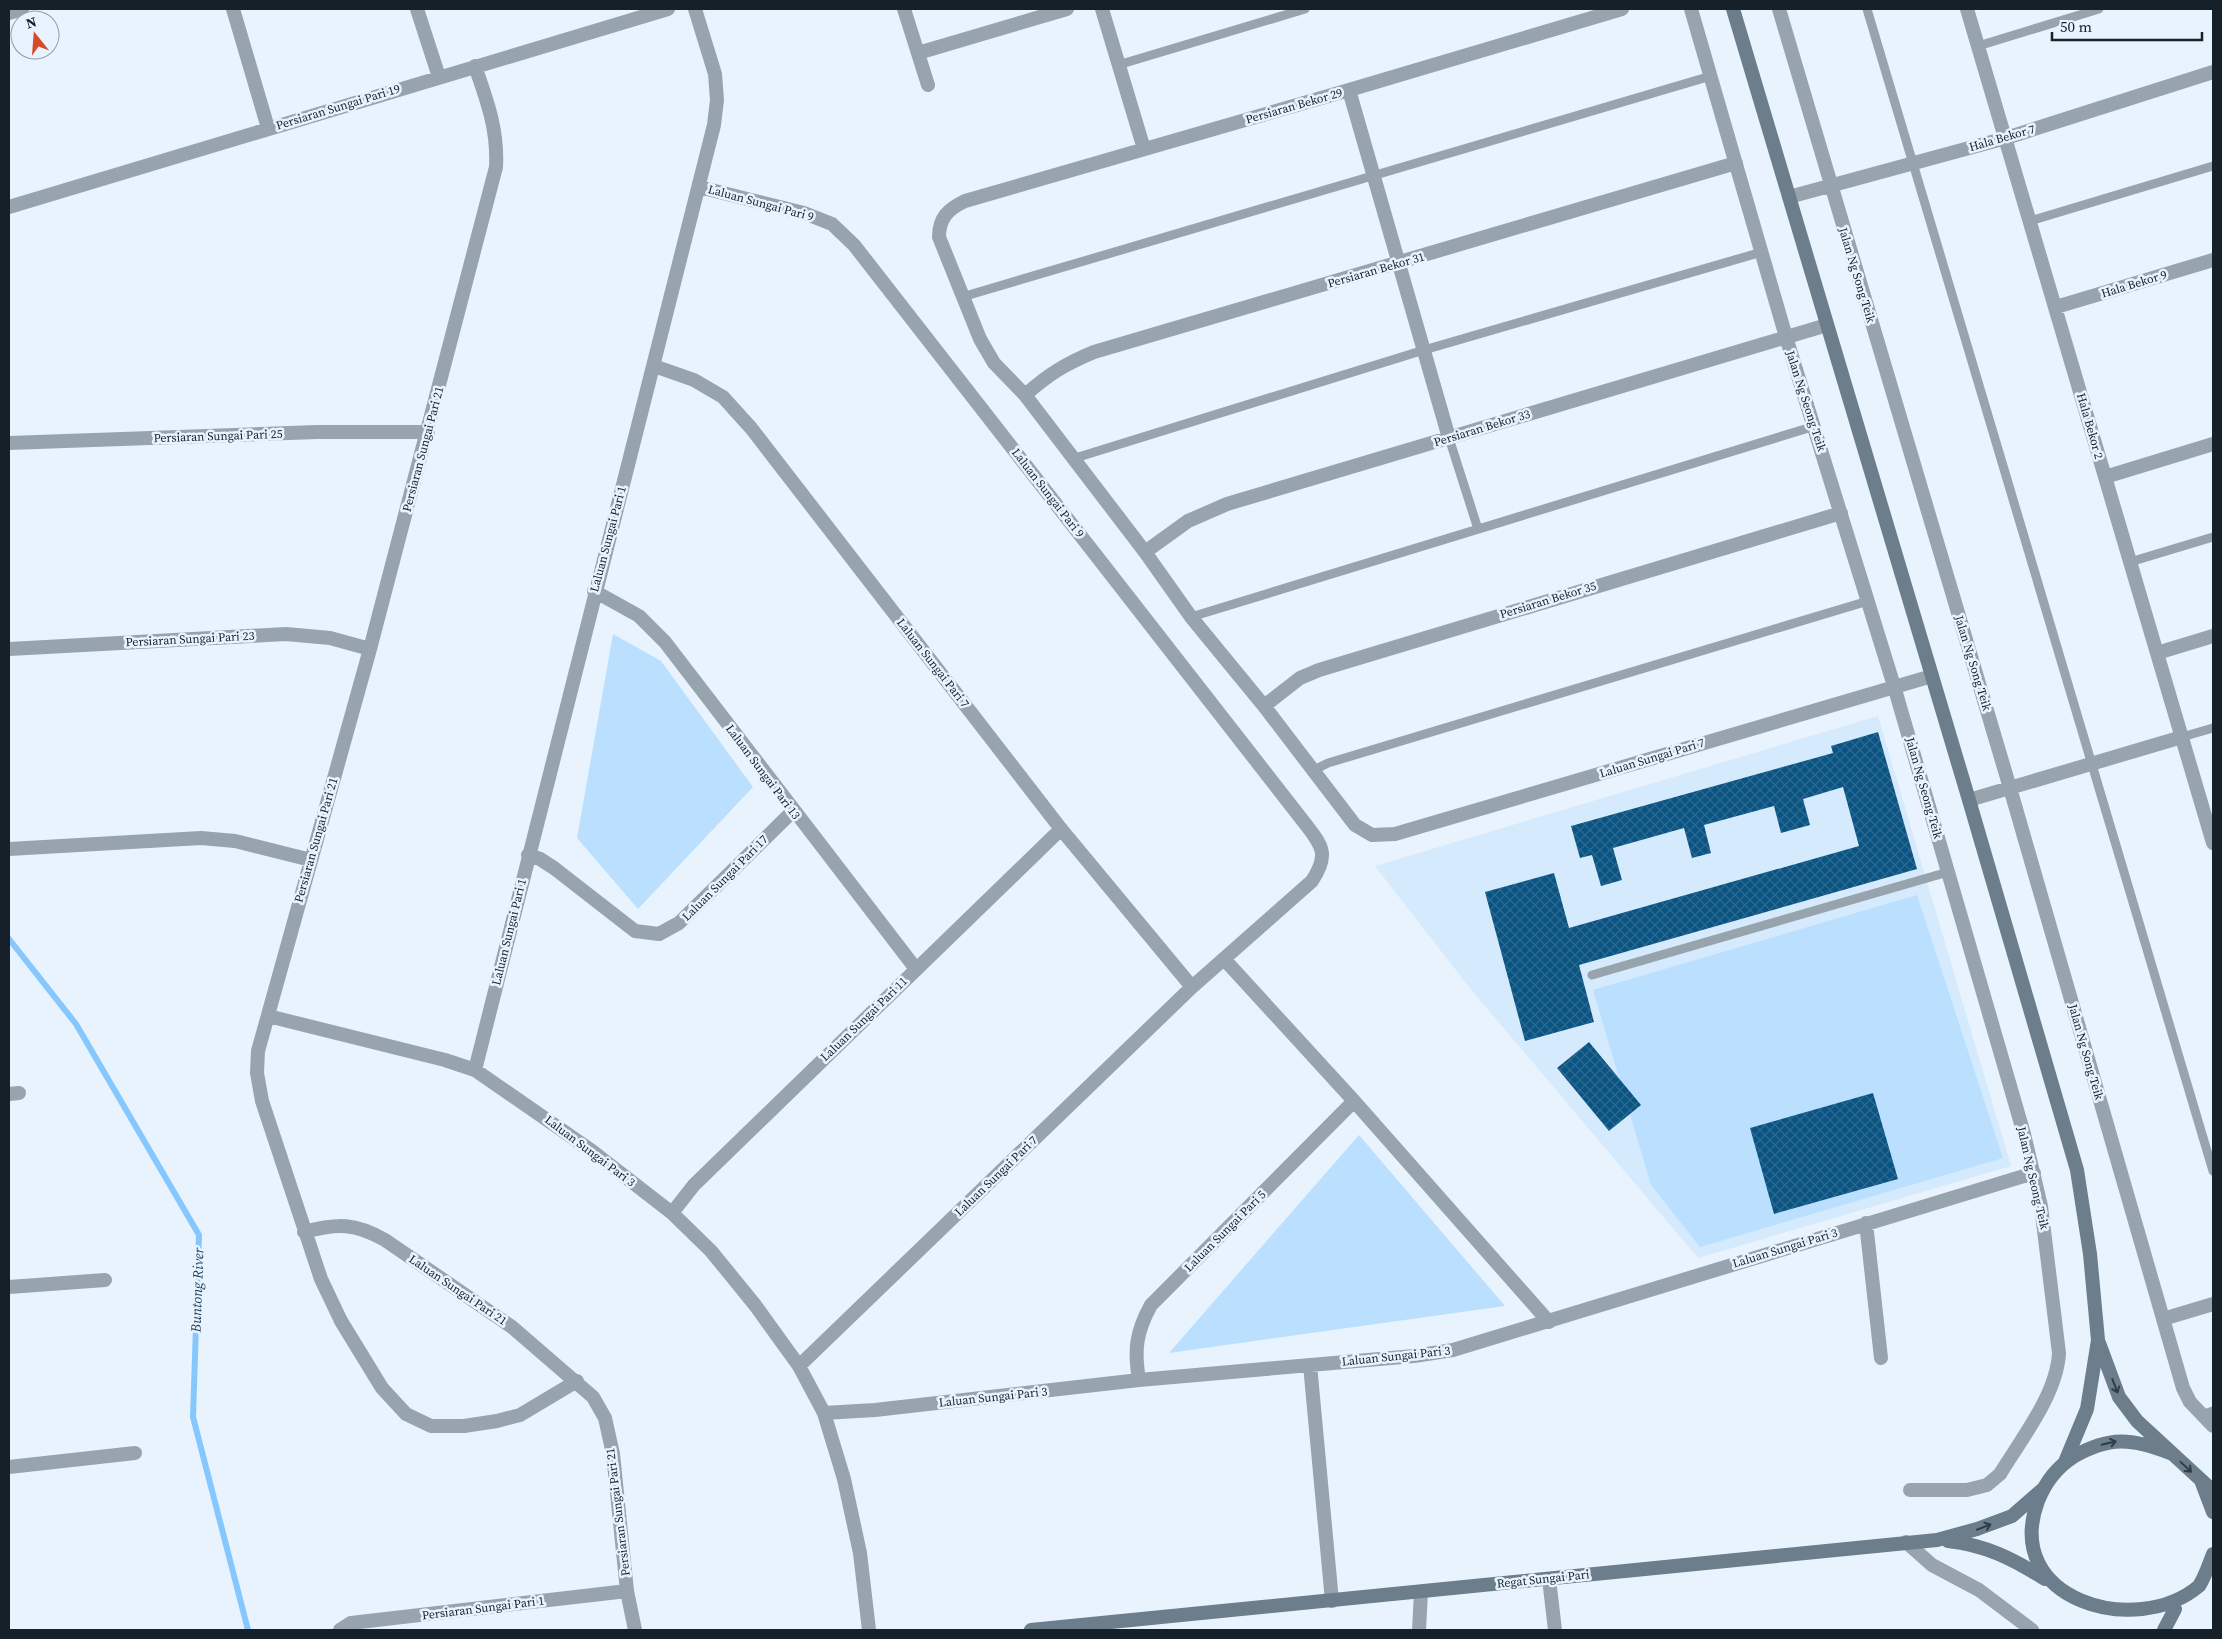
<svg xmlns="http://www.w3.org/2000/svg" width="2222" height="1639" viewBox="0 0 2222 1639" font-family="'Source Serif 4',serif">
	<defs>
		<pattern id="building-cross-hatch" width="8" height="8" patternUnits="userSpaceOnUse" patternTransform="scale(1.25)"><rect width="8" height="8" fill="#0a5483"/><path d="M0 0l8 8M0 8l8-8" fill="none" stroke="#2d698f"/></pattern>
	</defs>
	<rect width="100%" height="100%" fill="#e8f3fd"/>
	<path fill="#d5eafc" d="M1878,716l133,450 -313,92 -229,-271 -94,-121z"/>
	<path fill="#bbdfff" d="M613,634l48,27 92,126 -115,122 -61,-71z
		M1917,895l86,263 -303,89 -49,-62 -58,-195z
		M1359,1135l146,171 -336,47z"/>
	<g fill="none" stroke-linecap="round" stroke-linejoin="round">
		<path stroke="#86c8fe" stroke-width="6" d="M9,939l67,85 123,211 -6,182 55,213"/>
	</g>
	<path fill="url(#building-cross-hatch)" d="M1878,732l39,137 -338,96 15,57 -69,19 -40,-149 69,-19 15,55 290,-82 -16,-59 -40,12 7,26 -29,8 -7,-27 -70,19 7,28 -19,5 -8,-30 -71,20 9,32 -21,6 -9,-31 -12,3 -9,-32 262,-73 -2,-7z
		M1589,1042l52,63 -32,26 -52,-63z
		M1873,1093l25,86 -124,35 -24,-86z"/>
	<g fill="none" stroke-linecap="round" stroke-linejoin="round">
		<path stroke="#97a3ad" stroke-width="9" d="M1867,9l346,1162
			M1978,46l121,-37
			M1118,65l187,-56
			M2030,221l183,-55
			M962,297l749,-221
			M1449,438l29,91
			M1072,459l352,-109 338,-98
			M2130,562l83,-25
			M1191,617l624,-191
			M2182,737l31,-9
			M1312,771l16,-8 540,-162
			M1592,975l356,-103
			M2201,1415l12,-4"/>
		<path stroke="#97a3ad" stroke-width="14" d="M233,9l35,119
			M417,9l22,68
			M904,9l24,76
			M1102,9l42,140
			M1622,9l-273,81 -384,111c-17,8 -26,17 -26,36l41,102 14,24 31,32 120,157 46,65 73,89 91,119 17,10 23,-1 537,-158
			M1691,9l95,328 108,349 130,448 17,72 18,147c-2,41 -37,85 -59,121l-13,11 -20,5h-57
			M1779,9l231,779 173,600 7,14 23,24
			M1967,9l246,834
			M9,13l13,-4
			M918,53l149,-44
			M475,66c12,35 23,63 21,101l-126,482 -112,402 -1,22 5,28 59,178 20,42 41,67 24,26 25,12h33l33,-5 23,-6 57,-34
			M1349,90l100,348
			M699,187l105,26 28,11 22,21 453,581c17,22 21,30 5,55l-120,106 -393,379
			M1789,197l217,-59 207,-66
			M9,207l659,-198
			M2056,307l157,-47
			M654,366l40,14 29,17 28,31 310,401 131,158
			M1025,395c24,-21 40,-31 69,-43l642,-189
			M9,443l308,-11h111
			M2105,477l108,-33
			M1145,552l43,-31 39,-17 600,-179
			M594,591l45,25 26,26 251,327
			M9,649l277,-15 44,4 40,11
			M2157,653l56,-17
			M1264,706l36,-28 19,-8 522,-157
			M1969,800l213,-63
			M9,849l192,-11 34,3 76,19
			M528,855l12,4 14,9 81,63 24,3 20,-11 114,-112
			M1224,959l130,142 195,221
			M268,1016l177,44 30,10 117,81 80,62 39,38 44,54 44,61 25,47 20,66 16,74 9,77
			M475,1070l239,-945 3,-25 -2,-26 -20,-65
			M9,1094l10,-1
			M672,1213l22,-28 367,-356
			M1866,1223l15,135
			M304,1232c34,-9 51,-9 81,8l127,87 81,70 12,21 8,36 14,137 8,39
			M9,1287l96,-7
			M2163,1319l50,-15
			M1310,1365l22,236
			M1139,1380c-5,-30 -3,-48 12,-75l203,-204
			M824,1413l51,-3 264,-30 275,-24 39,-6 581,-177
			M9,1467l126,-14
			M1906,1542l26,23 47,25 53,40
			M1549,1579l6,51
			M340,1630l11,-7 276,-32
			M1419,1630l2,-38"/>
		<path stroke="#6c7d8c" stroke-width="14" d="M1733,9l236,791 108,370 13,84 8,86 -11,69 -22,53
			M2099,1343l20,54 18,24 76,70
			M2170,1453c-38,-15 -61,-17 -97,4 -17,11 -28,26 -35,44 -37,99 98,138 161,85 6,-9 10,-22 14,-32
			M2202,1483l11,29
			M1948,1541c38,4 65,18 97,38
			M1031,1630l906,-90 40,-11 35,-13 31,-27
			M2164,1630l11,-21"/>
	</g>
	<defs><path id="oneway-shaft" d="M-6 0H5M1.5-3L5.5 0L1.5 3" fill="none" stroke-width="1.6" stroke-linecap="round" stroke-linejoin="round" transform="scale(1.25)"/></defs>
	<g stroke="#303c47">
		<use href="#oneway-shaft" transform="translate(2115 1386) rotate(69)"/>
		<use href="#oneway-shaft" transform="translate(2109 1443) rotate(-13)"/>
		<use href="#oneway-shaft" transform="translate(2186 1467) rotate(43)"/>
		<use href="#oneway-shaft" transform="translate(1984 1527) rotate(-21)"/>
	</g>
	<g text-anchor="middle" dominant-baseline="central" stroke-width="5" stroke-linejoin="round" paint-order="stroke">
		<g font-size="12" fill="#162029" stroke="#e8f3fd">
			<text transform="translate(1294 106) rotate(-16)">Persiaran Bekor 29</text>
			<text transform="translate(338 107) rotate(-17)">Persiaran Sungai Pari 19</text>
			<text transform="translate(2002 138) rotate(-16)">Hala Bekor 7</text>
			<text transform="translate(761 203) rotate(15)">Laluan Sungai Pari 9</text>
			<text transform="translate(1376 270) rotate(-16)">Persiaran Bekor 31</text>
			<text transform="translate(1857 275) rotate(73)">Jalan Ng Song Teik</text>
			<text transform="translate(2134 284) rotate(-17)">Hala Bekor 9</text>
			<text transform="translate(1806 401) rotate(72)">Jalan Ng Seong Teik</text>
			<text transform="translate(2090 426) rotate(74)">Hala Bekor 2</text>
			<text transform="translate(1482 428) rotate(-17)">Persiaran Bekor 33</text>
			<text transform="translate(218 436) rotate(-2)">Persiaran Sungai Pari 25</text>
			<text transform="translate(423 449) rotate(-75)">Persiaran Sungai Pari 21</text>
			<text transform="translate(1048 493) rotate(52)">Laluan Sungai Pari 9</text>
			<text transform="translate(608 539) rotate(-75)">Laluan Sungai Pari 1</text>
			<text transform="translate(1548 600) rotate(-17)">Persiaran Bekor 35</text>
			<text transform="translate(190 639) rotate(-3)">Persiaran Sungai Pari 23</text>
			<text transform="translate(933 663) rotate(52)">Laluan Sungai Pari 7</text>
			<text transform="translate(1973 663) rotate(73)">Jalan Ng Song Teik</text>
			<text transform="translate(1652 758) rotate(-17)">Laluan Sungai Pari 7</text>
			<text transform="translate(763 772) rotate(53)">Laluan Sungai Pari 13</text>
			<text transform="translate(1924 788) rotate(74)">Jalan Ng Seong Teik</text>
			<text transform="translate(316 840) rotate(-74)">Persiaran Sungai Pari 21</text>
			<text transform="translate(725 878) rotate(-45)">Laluan Sungai Pari 17</text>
			<text transform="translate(509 932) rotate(-76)">Laluan Sungai Pari 1</text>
			<text transform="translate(864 1019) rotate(-44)">Laluan Sungai Pari 11</text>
			<text transform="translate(2086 1052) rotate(74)">Jalan Ng Song Teik</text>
			<text transform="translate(590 1151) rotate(37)">Laluan Sungai Pari 3</text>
			<text transform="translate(996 1176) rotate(-44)">Laluan Sungai Pari 7</text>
			<text transform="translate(2033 1178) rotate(77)">Jalan Ng Seong Teik</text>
			<text transform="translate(1225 1231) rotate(-45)">Laluan Sungai Pari 5</text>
			<text transform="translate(1785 1248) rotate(-17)">Laluan Sungai Pari 3</text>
			<text transform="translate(458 1290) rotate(34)">Laluan Sungai Pari 21</text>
			<text transform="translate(1396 1356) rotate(-6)">Laluan Sungai Pari 3</text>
			<text transform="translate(993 1397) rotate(-6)">Laluan Sungai Pari 3</text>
			<text transform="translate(618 1512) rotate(-97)">Persiaran Sungai Pari 21</text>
			<text transform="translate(1543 1579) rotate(-6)">Regat Sungai Pari</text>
			<text transform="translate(483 1608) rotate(-7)">Persiaran Sungai Pari 1</text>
		</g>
		<g font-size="14" font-style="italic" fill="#1a3e59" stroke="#e8f3fd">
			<text transform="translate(197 1290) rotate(-88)">Buntong River</text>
		</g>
	</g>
	<rect width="2222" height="1639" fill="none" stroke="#162029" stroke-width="20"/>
	<g transform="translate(35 35) rotate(343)"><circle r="24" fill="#e8f3fd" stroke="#949fa8"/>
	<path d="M0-4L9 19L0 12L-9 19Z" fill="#d54b2a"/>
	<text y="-8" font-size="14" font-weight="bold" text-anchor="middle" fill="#162029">N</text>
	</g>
	<path d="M2052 32v8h150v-8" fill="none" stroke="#162029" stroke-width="2.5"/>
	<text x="2060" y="32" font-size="15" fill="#162029" stroke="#e8f3fd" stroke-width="4" paint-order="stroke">50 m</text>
</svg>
